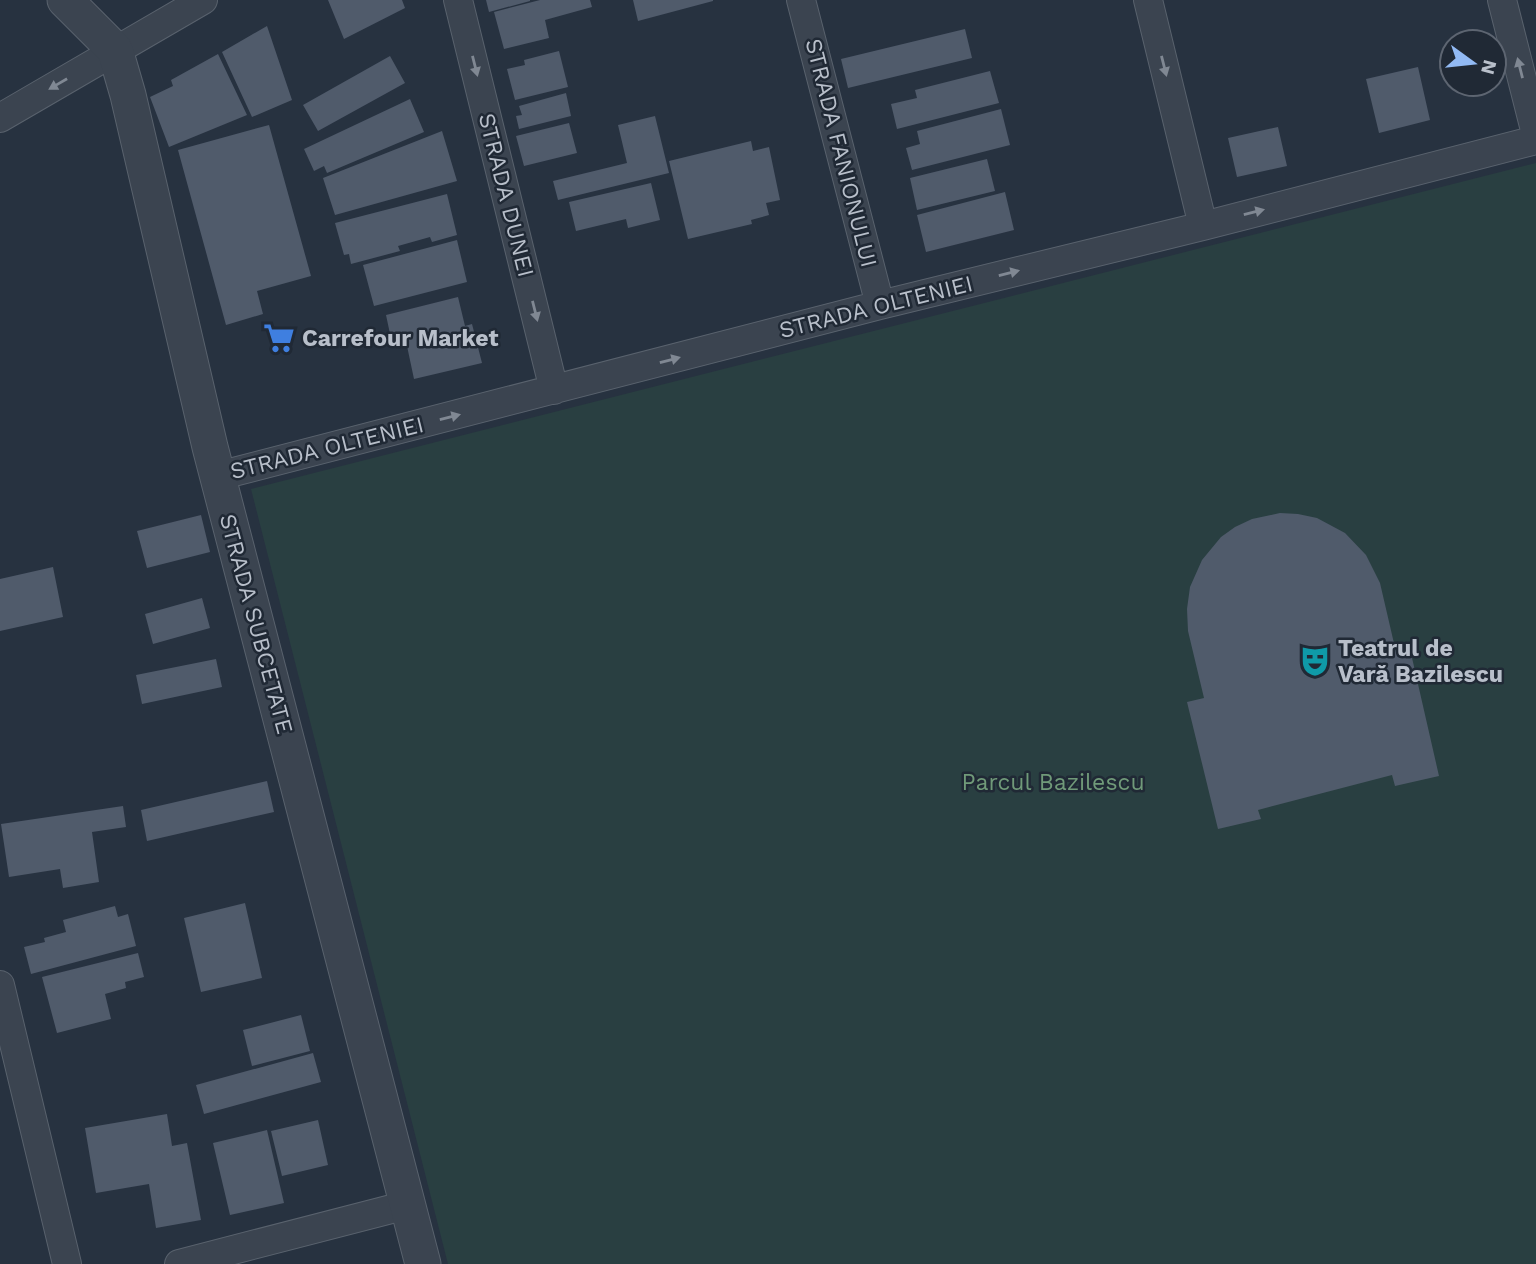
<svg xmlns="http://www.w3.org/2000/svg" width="1536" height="1264" viewBox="0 0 1536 1264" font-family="'Work Sans',sans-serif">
	<rect width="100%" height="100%" fill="#273240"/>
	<path fill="#293f41" d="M1536,163v1101h-1088l-197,-775z"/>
	<path fill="#505b6b" d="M328,0h74l3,8 -61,31z
		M486,0h44v1l-41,11z
		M540,0h50l2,7 -47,13 4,18 -45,11 -10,-37z
		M633,0h80v1l-75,20z
		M267,26l25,74 -40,17 -30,-65z
		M965,29l7,29 -124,30 -7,-29z
		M559,51l9,36 -53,13 -8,-31 18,-4 -1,-5z
		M218,54l29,61 -78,32 -19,-50 23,-11 -2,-6z
		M390,56l15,27 -87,48 -15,-26z
		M1418,67l12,53 -51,13 -13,-54z
		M990,71l9,32 -102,26 -6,-25 26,-6 -2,-8z
		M566,93l5,23 -52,13 -3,-13 6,-1 -3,-9z
		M410,99l14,33 -97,41 -3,-7 -10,5 -10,-22z
		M1001,109l9,36 -98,25 -6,-22 14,-4 -3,-13z
		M655,116l14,57 -111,27 -5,-19 74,-18 -9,-38z
		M569,123l8,30 -53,13 -8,-30z
		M269,125l42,151 -54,15 6,23 -37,11 -48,-175z
		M1278,127l9,39 -50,11 -9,-39z
		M442,131l15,50 -122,34 -12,-37z
		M751,141l2,10 16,-4 11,53 -14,3 3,12 -18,5 1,4 -64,15 -19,-78z
		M987,159l8,32 -78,19 -7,-32z
		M651,183l9,37 -32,8 -2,-9 -50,12 -7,-29z
		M1005,192l9,38 -88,22 -9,-37z
		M447,194l10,41 -25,7 -2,-5 -32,9 2,5 -49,13 -2,-10 -5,1 -9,-32z
		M457,240l10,42 -93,24 -11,-41z
		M458,297l7,29 7,-2 10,39 -68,16 -7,-33 -14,2 -7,-33z
		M1280,513l18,1 19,4 28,15 21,22 14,28 16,69 14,-3 29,127 -44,10 -3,-11 -134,35 3,9 -43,10 -31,-127 17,-4 -16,-67 -1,-22 3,-22 12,-27 19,-23 14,-10 17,-8z
		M201,515l9,37 -63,16 -10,-37z
		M53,567l10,50 -63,14v-52z
		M202,598l8,30 -57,16 -8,-30z
		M216,659l6,28 -80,17 -6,-29z
		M267,781l7,31 -127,29 -6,-31z
		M123,806l3,21 -34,5 7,50 -36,6 -3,-19 -51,8 -8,-53z
		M245,903l17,75 -61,14 -17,-74z
		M115,906l3,11 10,-3 8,32 -105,28 -7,-27 21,-5 -1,-4 22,-6 -3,-12z
		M138,953l6,24 -19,5 1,6 -21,6 6,25 -54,14 -15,-56z
		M301,1015l9,36 -58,15 -9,-36z
		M313,1053l8,29 -117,32 -8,-29z
		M167,1114l5,32 15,-3 14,77 -45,8 -7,-44 -53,9 -11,-65z
		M318,1120l10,45 -46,11 -11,-45z
		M267,1130l17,73 -54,12 -17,-72z"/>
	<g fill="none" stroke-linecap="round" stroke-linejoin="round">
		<defs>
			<path id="minor" d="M458,0l96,390
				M801,0l79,305
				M1148,0l55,226
				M1502,0l34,134
				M0,118l203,-118
				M218,476l662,-171 323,-79 333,-86
				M0,985l67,279
				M179,1264l228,-59"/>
			<path id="tertiary" d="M65,0l50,50 13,45 82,352 213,817"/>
		</defs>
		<use href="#minor" stroke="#59626d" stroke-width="30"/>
		<use href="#tertiary" stroke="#59626d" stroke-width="37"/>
		<use href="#minor" stroke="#3b4450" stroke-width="28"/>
		<use href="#tertiary" stroke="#3b4450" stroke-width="35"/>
	</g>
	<defs><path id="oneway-solid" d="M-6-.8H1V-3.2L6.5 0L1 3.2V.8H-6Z" transform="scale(1.75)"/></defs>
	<g fill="#808893">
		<use href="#oneway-solid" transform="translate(475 66) rotate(76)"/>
		<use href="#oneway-solid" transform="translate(1164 66) rotate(76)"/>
		<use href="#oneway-solid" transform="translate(1520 68) rotate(-104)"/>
		<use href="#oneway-solid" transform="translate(58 84) rotate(150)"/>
		<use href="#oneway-solid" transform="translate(1254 212) rotate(-14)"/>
		<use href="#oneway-solid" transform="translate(1009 273) rotate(-14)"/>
		<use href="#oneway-solid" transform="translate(535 311) rotate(76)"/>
		<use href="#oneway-solid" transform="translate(670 360) rotate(-15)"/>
		<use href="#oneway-solid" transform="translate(450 417) rotate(-14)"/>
	</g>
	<defs>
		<symbol id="supermarket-bare" viewBox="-9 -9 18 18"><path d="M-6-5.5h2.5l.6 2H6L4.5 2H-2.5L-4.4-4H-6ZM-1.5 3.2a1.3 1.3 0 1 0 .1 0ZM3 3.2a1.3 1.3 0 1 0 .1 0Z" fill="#3f7fe0" stroke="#202935" stroke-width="2.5" paint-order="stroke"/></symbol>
		<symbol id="theatre-bare" viewBox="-9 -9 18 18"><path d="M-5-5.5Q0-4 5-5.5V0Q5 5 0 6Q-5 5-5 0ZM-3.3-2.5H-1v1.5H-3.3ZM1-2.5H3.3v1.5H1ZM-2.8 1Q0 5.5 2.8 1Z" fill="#0f9aa8" stroke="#202935" stroke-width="2.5" paint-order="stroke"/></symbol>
	</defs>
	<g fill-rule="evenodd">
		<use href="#supermarket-bare" x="257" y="316" width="44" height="44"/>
		<use href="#theatre-bare" x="1293" y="639" width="44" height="44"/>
	</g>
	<g text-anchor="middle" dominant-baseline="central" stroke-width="5" stroke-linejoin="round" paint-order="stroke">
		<g font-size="23" fill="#b8bfca" stroke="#202935">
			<text transform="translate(841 153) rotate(76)">STRADA FANIONULUI</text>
			<text transform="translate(506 195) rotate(76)">STRADA DUNEI</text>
			<text transform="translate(876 307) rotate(-14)">STRADA OLTENIEI</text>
			<text transform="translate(327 448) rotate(-14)">STRADA OLTENIEI</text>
			<text transform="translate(256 624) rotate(75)">STRADA SUBCETATE</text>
		</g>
		<g font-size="23" font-weight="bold" fill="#b8bfca" stroke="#202935" text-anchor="start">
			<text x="302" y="338">Carrefour Market</text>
			<text x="1338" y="648">Teatrul de<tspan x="1338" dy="26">Vară Bazilescu</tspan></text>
		</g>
		<g font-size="23" fill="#709a79" stroke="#202935">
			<text x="1053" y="782">Parcul Bazilescu</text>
		</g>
	</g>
	<g transform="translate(1473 63) rotate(105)"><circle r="33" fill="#202935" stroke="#5d6571" stroke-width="2"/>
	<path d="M0-5L12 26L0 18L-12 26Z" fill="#92baf4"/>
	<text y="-10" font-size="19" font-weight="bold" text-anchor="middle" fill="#b8bfca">N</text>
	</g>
</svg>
